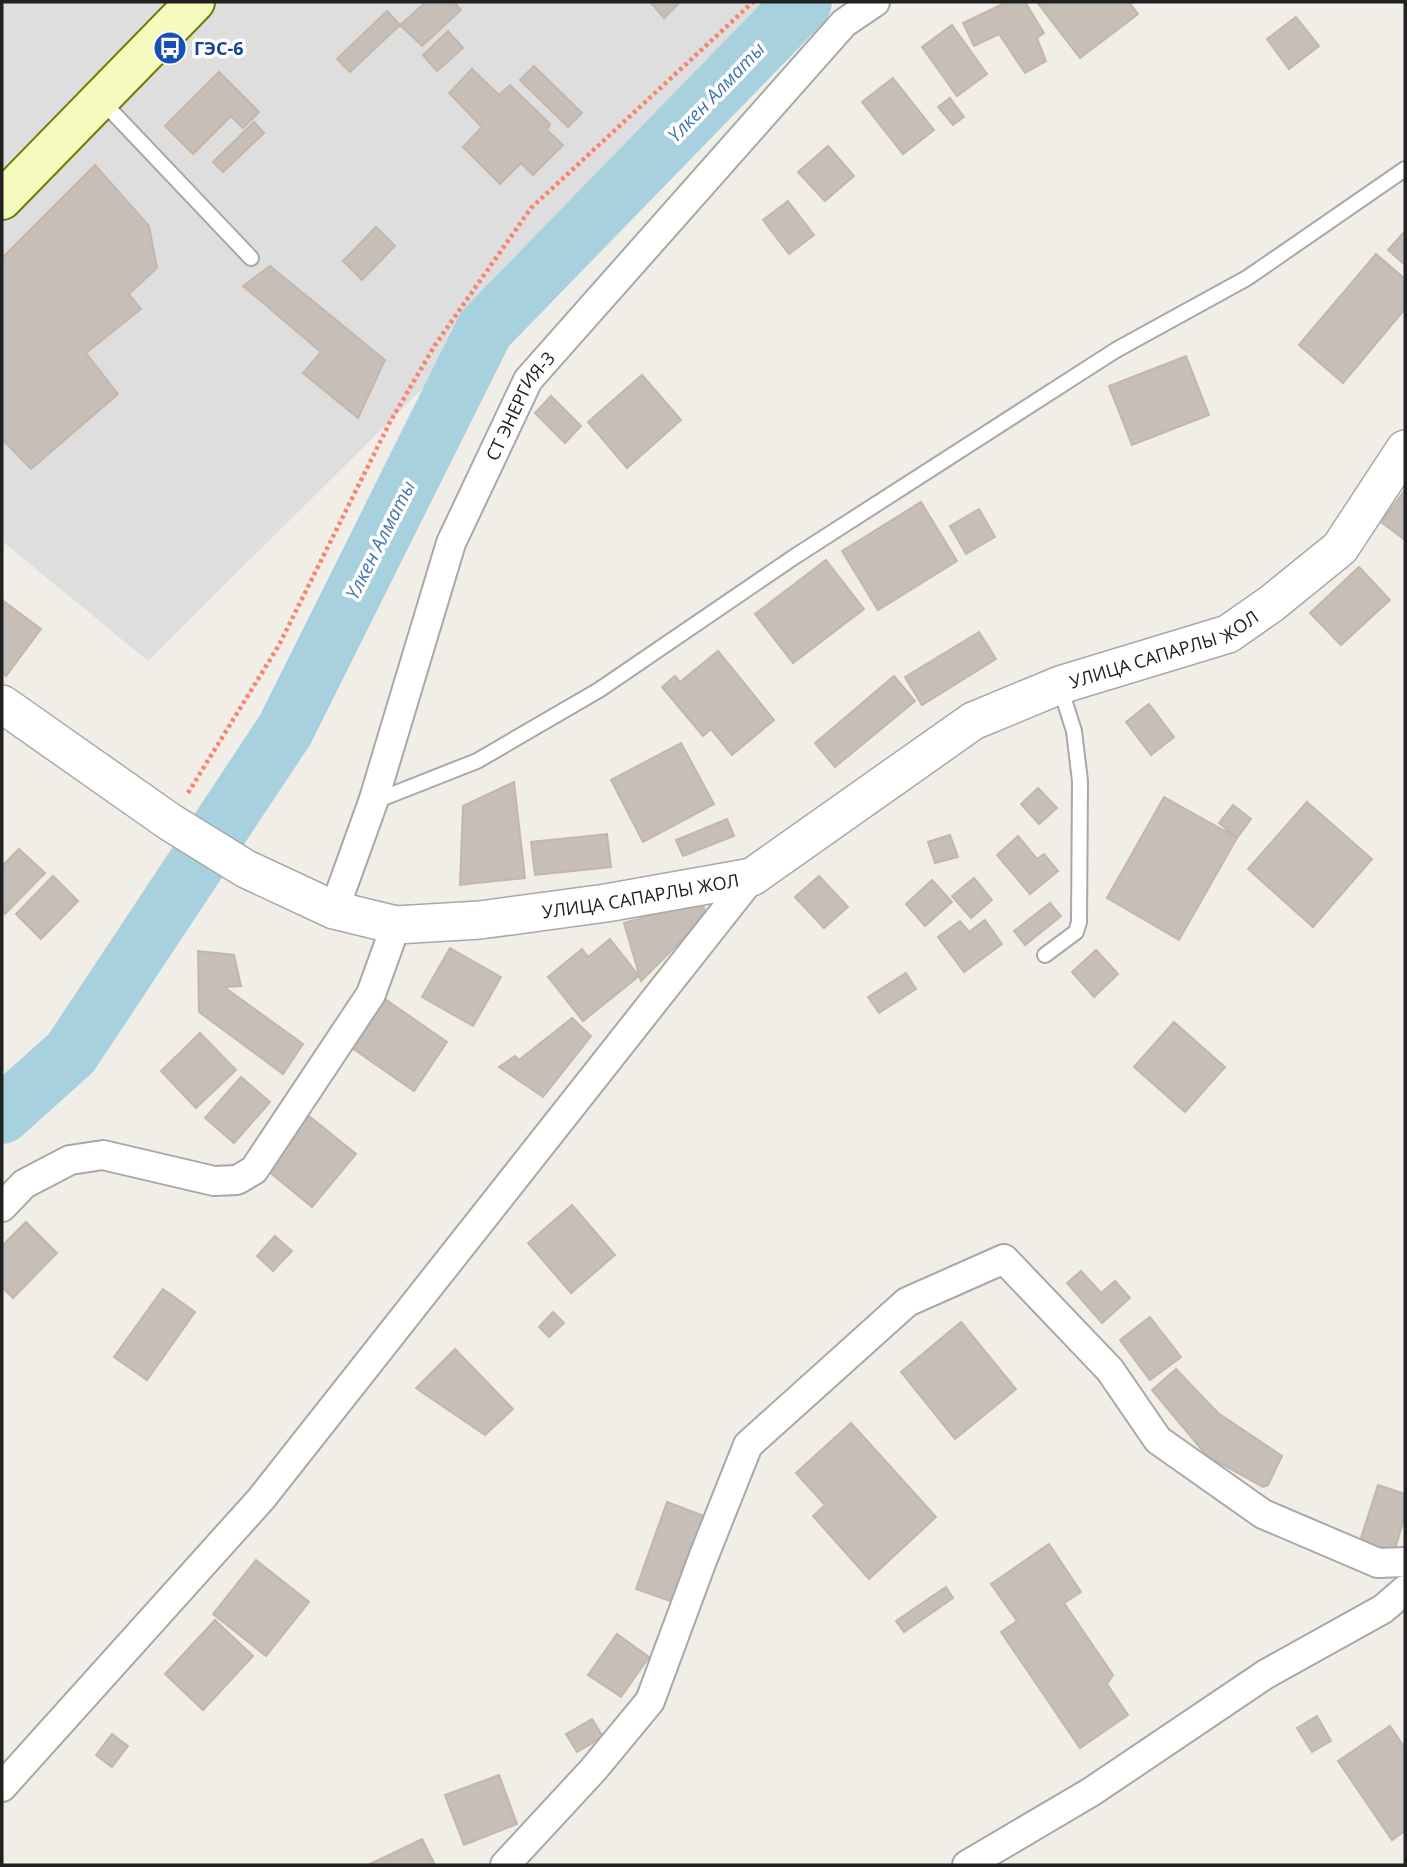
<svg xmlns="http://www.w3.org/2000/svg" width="1407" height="1867" viewBox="0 0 1407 1867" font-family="'Open Sans',sans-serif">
	<rect width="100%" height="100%" fill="#f1eee8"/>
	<path fill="#dfdede" d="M2,2h810l-664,659 -146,-120z"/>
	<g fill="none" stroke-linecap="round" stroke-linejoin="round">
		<path stroke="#a8d1df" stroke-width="58" d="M2,1115l69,-62 214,-323 200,-401 318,-327"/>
	</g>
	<path fill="#c6beb7" stroke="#c4b6a9" stroke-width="2" d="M426,2h28l7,8 -39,36 -22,-21z
		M650,2h30l-16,16z
		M1007,2h18l19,31 -7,5 9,23 -21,12 -26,-39 -25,12 -11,-23z
		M1037,2h92l9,12 -58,44z
		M387,11l13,14 -50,47 -13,-13z
		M1296,17l23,29 -30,23 -22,-30z
		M952,25l35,49 -30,22 -35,-49z
		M448,31l15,17 -26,23 -14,-16z
		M534,66l48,47 -14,14 -48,-47z
		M472,69l27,26 11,-10 40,39 -3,6 16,15 -30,30 -12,-12 -21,21 -37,-37 19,-20 -33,-34z
		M219,72l40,40 -16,16 -12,-12 -38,38 -28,-28z
		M893,78l41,52 -31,24 -41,-52z
		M950,98l14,19 -11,8 -15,-18z
		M254,122l10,11 -41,39 -10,-10z
		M828,146l26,30 -29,25 -27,-29z
		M95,165l54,61 8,42 -28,26 12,15 -55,44 32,41 -87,75 -29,-30v-181z
		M788,201l26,34 -25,19 -26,-34z
		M376,227l19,19 -33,34 -19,-19z
		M1405,231v34l-17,-15z
		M1376,254l29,25v30l-62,74 -44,-38z
		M270,266l115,94 -27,58 -55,-45 18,-21 -78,-66z
		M1186,356l23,59 -77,30 -23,-59z
		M642,375l39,45 -54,48 -39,-46z
		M551,396l30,30 -16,17 -30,-30z
		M1405,490v50l-24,-18z
		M921,502l36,59 -79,49 -36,-59z
		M979,509l16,28 -29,17 -16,-28z
		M826,560l38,49 -71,54 -38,-49z
		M1359,567l31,33 -49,45 -31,-32z
		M2,600l39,29 -35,47 -4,-3z
		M979,632l17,27 -74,46 -17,-28z
		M718,651l56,69 -42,35 -21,-26 -8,7 -41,-49 13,-11 5,6z
		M894,676l21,25 -80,66 -20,-24z
		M1149,704l25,33 -23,18 -25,-33z
		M681,743l33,61 -71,38 -32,-62z
		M514,782l11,96 -65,7 3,-79z
		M1038,788l19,20 -18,16 -18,-20z
		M1164,797l73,41 -58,102 -72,-42z
		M1307,802l65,57 -59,68 -65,-58z
		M1233,805l18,14 -14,19 -18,-15z
		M727,819l7,17 -51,20 -7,-16z
		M607,834l4,33 -76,8 -4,-33z
		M950,835l8,22 -23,6 -7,-21z
		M1018,836l19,23 7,-5 14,17 -28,23 -33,-39z
		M19,849l26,24 -40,41 -3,-4v-44z
		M53,876l25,25 -37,38 -25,-25z
		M819,876l29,31 -24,21 -29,-31z
		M974,878l18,22 -21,18 -19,-22z
		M932,880l20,22 -27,24 -19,-22z
		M702,901l4,15 -65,65 -17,-58z
		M1050,903l11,13 -36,29 -11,-14z
		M985,920l17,24 -38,28 -26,-35 22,-16 9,11z
		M610,939l29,37 -56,45 -35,-44 34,-28 6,8z
		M450,948l51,29 -28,49 -51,-29z
		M1096,950l22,24 -24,23 -22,-25z
		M198,951l36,4 7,31 -17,1 79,57 -20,30 -84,-62z
		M906,973l10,16 -37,24 -11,-16z
		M385,999l62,43 -33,49 -62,-43z
		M572,1018l19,18 -48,61 -44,-30 16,-11 4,4z
		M1174,1022l51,45 -40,45 -51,-45z
		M200,1033l36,37 -40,38 -35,-37z
		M241,1077l29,25 -36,41 -29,-25z
		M309,1116l47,38 -44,53 -46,-38z
		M572,1205l43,50 -44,38 -43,-50z
		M26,1222l31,31 -44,45 -11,-11v-41z
		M275,1236l17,15 -19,20 -16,-15z
		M1081,1271l20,22 14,-12 15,17 -28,25 -35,-40z
		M163,1289l32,23 -48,68 -33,-23z
		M553,1312l11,11 -15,14 -10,-10z
		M1150,1317l31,40 -31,23 -30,-40z
		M961,1322l55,67 -61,50 -54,-67z
		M455,1349l58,60 -28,26 -69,-47z
		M1176,1369l42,44 64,43 -14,29 -5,2 -56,-31 -55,-66z
		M851,1423l85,94 -67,62 -56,-63 12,-11 -29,-32z
		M1378,1485l27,9v22l-11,36 -34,-11z
		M667,1502l37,14 -31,86 -37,-13z
		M1049,1544l32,48 -17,11 49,72 -6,9 21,31 -48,33 -79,-116 16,-11 -26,-37z
		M256,1560l53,42 -43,54 -53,-42z
		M946,1587l7,11 -49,34 -8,-11z
		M215,1620l38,36 -50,54 -38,-36z
		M617,1634l32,23 -28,40 -33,-22z
		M1317,1716l14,25 -19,11 -15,-24z
		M592,1719l11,18 -26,15 -11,-18z
		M1390,1726l15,22v83l-13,9 -54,-79z
		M112,1734l16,12 -16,21 -16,-12z
		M499,1775l18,49 -53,21 -19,-50z
		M422,1839l13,26h-67z"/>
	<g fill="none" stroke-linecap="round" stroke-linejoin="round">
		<defs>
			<path id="service" d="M101,100l150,158
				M373,802l104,-41 122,-71 195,-133 322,-207 131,-72 158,-109
				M1045,955l31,-23 3,-10 1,-141 -6,-50 -14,-44"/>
			<g id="minor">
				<path id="s1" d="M334,910l39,-108 78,-259 77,-163 316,-357 31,-21"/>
				<path d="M2,1207l22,-23 46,-24 33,-5 111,26 23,-1 17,-10 117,-176 25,-69"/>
				<path d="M2,1787l259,-288 491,-622"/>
				<path d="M505,1865l88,-95 57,-69 53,-143 45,-113 159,-143 97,-43 106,111 48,70 105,74 115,49 27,-1"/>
				<path d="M967,1865l124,-73 175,-118 117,-65 22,-19"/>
			</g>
			<g id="tertiary">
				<path id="s2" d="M2,704l168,118 76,47 88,41 62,15 84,-5 126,-17 146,-26 221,-156 87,-36 168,-51 43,-30 69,-56 65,-99"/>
			</g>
			<path id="secondary" d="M2,200l193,-198"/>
		</defs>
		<use href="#service" stroke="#a8a8a8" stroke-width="18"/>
		<use href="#minor" stroke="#a8a8a8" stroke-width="32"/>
		<use href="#tertiary" stroke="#a8a8a8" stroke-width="40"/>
		<use href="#secondary" stroke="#6c7d03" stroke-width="42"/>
		<path stroke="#fc816e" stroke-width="4.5" stroke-dasharray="3.5 3.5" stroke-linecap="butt" d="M188,793l91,-148 111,-223 45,-77 96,-137 222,-206"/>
		<use href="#service" stroke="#fff" stroke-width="14"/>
		<use href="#minor" stroke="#fff" stroke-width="28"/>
		<use href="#tertiary" stroke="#fff" stroke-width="37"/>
		<use href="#secondary" stroke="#f5fbbc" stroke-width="38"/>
	</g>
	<defs>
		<symbol id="bus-disc" viewBox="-11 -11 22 22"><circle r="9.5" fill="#1a4fb4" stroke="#fff"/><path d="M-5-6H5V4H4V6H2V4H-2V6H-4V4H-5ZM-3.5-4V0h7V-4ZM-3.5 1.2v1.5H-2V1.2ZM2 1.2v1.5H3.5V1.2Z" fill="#fff"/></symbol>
	</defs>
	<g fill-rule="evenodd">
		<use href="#bus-disc" x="151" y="29" width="38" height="38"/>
	</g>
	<g text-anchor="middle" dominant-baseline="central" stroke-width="7" stroke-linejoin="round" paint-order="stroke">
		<g font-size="18" font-weight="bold" fill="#164399" stroke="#fff" text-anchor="start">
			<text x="194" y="48">ГЭС-6</text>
		</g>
		<g font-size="18" fill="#212121" stroke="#fff">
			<text stroke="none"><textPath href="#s1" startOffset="539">СТ ЭНЕРГИЯ-3</textPath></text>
			<text stroke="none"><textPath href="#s2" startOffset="1290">УЛИЦА САПАРЛЫ ЖОЛ</textPath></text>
			<text stroke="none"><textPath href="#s2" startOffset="702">УЛИЦА САПАРЛЫ ЖОЛ</textPath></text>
		</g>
		<g font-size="19" font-style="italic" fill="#4776ac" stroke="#fff">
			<text transform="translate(716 92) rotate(-46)">Үлкен Алматы</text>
			<text transform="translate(380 540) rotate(-63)">Үлкен Алматы</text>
		</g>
	</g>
	<rect width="1407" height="1867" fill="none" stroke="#212121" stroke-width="7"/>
</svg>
